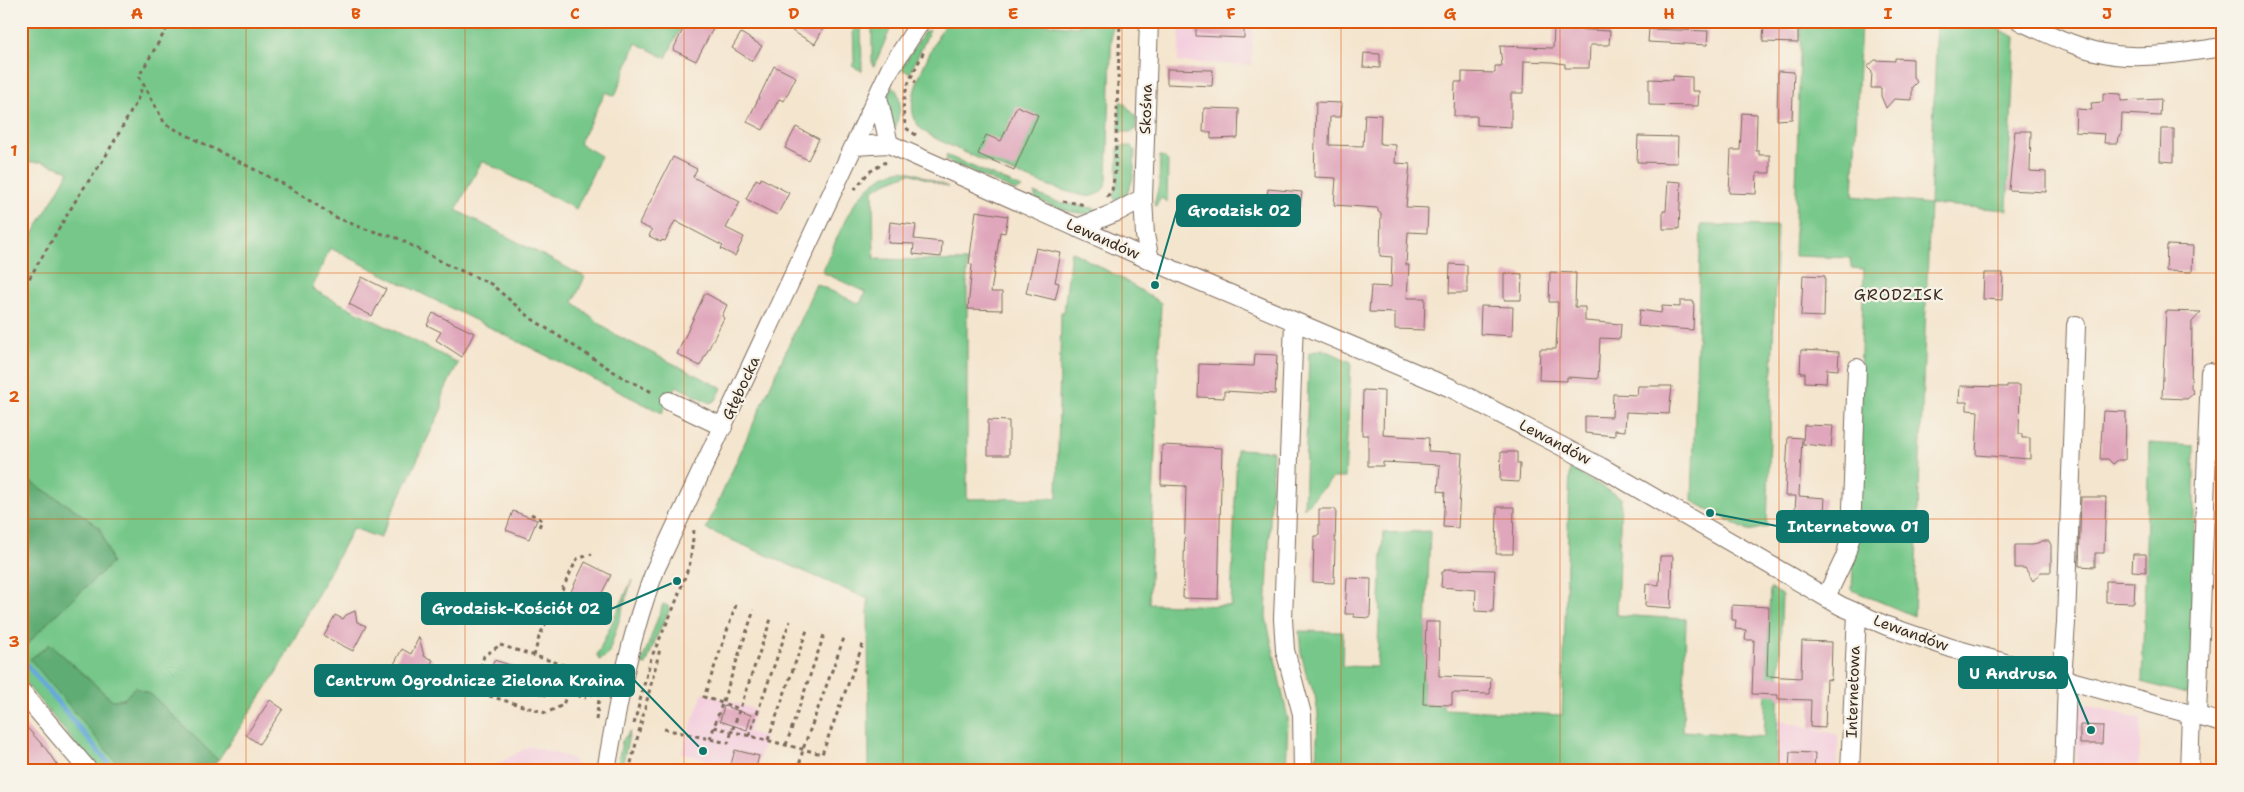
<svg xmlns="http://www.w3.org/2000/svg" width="2244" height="792" viewBox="0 0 2244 792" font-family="'Shantell Sans',sans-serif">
	<rect width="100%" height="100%" fill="#f7f3e8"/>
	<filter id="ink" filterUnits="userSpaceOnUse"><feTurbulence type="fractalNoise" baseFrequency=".02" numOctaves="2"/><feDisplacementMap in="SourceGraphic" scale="10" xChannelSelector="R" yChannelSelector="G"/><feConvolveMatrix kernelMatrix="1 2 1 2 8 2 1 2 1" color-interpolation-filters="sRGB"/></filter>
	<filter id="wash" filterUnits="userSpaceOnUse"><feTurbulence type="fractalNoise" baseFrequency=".0096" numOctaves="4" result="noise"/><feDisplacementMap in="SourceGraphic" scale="20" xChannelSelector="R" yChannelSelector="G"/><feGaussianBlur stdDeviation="1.12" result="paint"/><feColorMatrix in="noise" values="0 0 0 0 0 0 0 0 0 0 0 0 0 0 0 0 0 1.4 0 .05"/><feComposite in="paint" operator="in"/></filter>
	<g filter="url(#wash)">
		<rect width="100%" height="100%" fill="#f4e5ce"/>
		<path fill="#f4cfde" d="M1180,21h73l-2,44 -73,-3z
			M703,693l53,17 -8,22 17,5 -8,34h-8l-68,-18z
			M2077,702l64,17 -2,52h-62l-2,-29z
			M1777,719l61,16 -1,36h-61z
			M530,746l42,12 3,6 6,2v5h-97z"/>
		<path fill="#76c789" stroke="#587854" d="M21,21h663l-18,37 -30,-15 -21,53 -9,-4 -27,51 22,13 -25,53 -94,-48 -26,49 129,67 -12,25 39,31 110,55 -6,12 -6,3 -34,-17 -14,27 -332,-165 -18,41 146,74 -15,31 -1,14 -62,130 -27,-10 -78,147 -57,85 -66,-65 -40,5 -62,-56 -19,15 93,112h-26l-77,-93v-31l2,2 28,-30 61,-56 -12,-35 -26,-19 -43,-27 -10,8v-235l48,-84 -27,-9h-21z
			M853,21h8l1,50 -10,-5 2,-4z
			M872,21h22l-20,45 -2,-1z
			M946,21h69l64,6v-6h33l-5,159c-2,8 -6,14 -15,16 -18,4 -149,-50 -167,-64 -5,-3 -9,-9 -11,-15 -9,-24 21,-73 32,-96z
			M1801,21h60l-8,175 77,8 7,-183h45l33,16 -8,173 -77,-6 -16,412 -62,-26 12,-321 -13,-1 -1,-10 -56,-2z
			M930,30l-20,43 -9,-4 23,-37z
			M892,86c13,10 7,30 3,43l-3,-3 -5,-26z
			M1120,102h3l13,15v12l-4,3h-13z
			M1118,146h13l4,4c-1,20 0,40 -18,54l-4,-9 4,-9z
			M946,155l76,33 -1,1 -5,2 -69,-30z
			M1160,156h3l5,5 -1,41 -6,-4 -5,8 -2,-1 5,-20z
			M902,170l13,3 33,14 -38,-14 -27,11 -10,6 1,69 93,2v238l90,-1 4,-186h3l7,-61 48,26 42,26 -12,301 82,2 6,-157 36,2 -7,166 22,102 -2,52h-417l-1,-172 -162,-70 110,-245 44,20 5,-12 -43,-20c18,-37 32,-94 80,-102z
			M1034,193l23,9 37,6 6,4c-24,5 -42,-4 -64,-13z
			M1701,225l76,1 -10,301 -19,4 -56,-30z
			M1323,349l28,13 -6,116h-12l-29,30 5,-155z
			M2149,443l45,3v234l-4,12 -4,2 -44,-12z
			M1570,468l51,30 -4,117 69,4 -3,112 81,6 6,-149 12,7 -6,176h-460l2,-57 -3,-19 -9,-21 -5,-21 -2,-22 44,1 -1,34 35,1 6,-134 47,-2 -7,173 20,1 1,4 118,6z
			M632,580l-24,75 -9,5 -2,-5z
			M663,604l5,2 1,5 -13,27 -10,27 -5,-1z
			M630,731l-9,40h-5l6,-30z"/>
		<path fill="#60ac75" stroke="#4e6b4a" d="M31,482l43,27 26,19 12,35 -61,56 -28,30 -2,-2v-157z
			M50,644l62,56 12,-1 11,-12 17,8 66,65 -8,11h-86l-94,-112z"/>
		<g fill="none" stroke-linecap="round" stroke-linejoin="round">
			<path stroke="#69a8dc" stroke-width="5" d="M21,658l94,113"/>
		</g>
		<g id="blocks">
			<path fill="#e0a7bc" d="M687,21h30l-21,40 -23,-11z
				M798,21h29l-12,23 -23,-13z
				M1196,21h48v17l-48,-2z
				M1764,21h27v8h7v14l-35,-1z
				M1554,28l56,3 -1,14h-19l-1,23h-24v-4l-13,-2 -28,-1 -1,32h-12v34l-34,-2v-9h-23l1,-34h7v-10l33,1v-7h7l-2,-20 53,2z
				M1649,29l59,2 -1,14 -59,-3z
				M741,33l21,13 -10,15 -20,-13z
				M1364,53l16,1v14l-17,-1z
				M1895,58l18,1v18l4,5 -5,5v13l-18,-1 -8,9 -5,-12v-8h-10l1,-16 -5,-5 8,-7 20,1z
				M774,66l22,11 -12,24 -5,-2 -16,31 -16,-8z
				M1167,69l46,1 -1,16 -45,-2z
				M1778,71l16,1 -2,47 -15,1z
				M1673,76l19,1v14h7l-1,15 -49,-1v-26l24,1z
				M2103,93l18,1v7l40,-2 -1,17 -38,-2 -1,22h-2l-1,7h-14l1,-9 -30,-2 1,-23 16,1 -1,-7 12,-1z
				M1316,102l26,1 -1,14h-11l-1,28 34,1 2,-32 16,1 -1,29 16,1 -1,18 15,1 -4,43 22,1 -1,25 -19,-1 -2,33h3l-2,33h18l-1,32 -29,-1v-16l-26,-1 2,-26 20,1 1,-30 -12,-1 1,-43 -3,-1v-4l-44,-3 2,-27 -22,-1z
				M1017,106l21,9 -24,55 -36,-16 8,-19 15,6z
				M1204,108l35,1 -1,29 -27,1v-7h-8z
				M1742,113l15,1 -1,37h3v4h11v18h-13l-1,21 -27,-1 2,-43h9z
				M796,127l23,12 -11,21 -23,-12z
				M2161,129h13v33l-14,-1z
				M2015,131h16l-1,40 16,1v20l-37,-2z
				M1638,136l40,1 -1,26 -40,-1z
				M673,157l24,12 -4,8 47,25 -14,26 18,9 -9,19 -14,-7 2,-3 -48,-25 -10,20 -3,-1 -1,2 -12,-6 3,-6 -13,-6z
				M761,178l28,15 -12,22 -31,-16 10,-20 4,2z
				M1668,181l13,1 -2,47h-16v-18h3z
				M1268,189l34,3 -2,15 -34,-3z
				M976,211l32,5 -3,17 -5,-1 -9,60h11v18l-34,-1 4,-44 -3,-1z
				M890,222l26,3 -2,14 28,3 -1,15 -28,-3 1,-10 -26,-1z
				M2167,245l26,1 -1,26 -26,-1z
				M1036,248l25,5 -6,29 4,1 -4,17 -29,-7z
				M1450,264l17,1v28h-18z
				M1550,272l26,1 -1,34h10v14l36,3 -1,15 -20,-1 -2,41 -31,-2v4l-28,-1 1,-31h16l2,-47h-9z
				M1504,273l18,1 -1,26h-17z
				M1984,273h19l-1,27 -19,-1z
				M1803,275l22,1 -1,41 -23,-1z
				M362,277l24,12 -14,27 -23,-12z
				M705,293l22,12 -5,11 2,2 -24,48 -23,-12z
				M1680,301h14l-1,29 -55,-4 2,-16 21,3 1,-7 18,1z
				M1481,306l32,1 -1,29 -32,-2z
				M2166,311l35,1 -9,10 -1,66 3,5 -7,6 -25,-1z
				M433,313l41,20 -12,24 -26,-17 5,-8 -14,-7z
				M1801,350l38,2 -1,18 -11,-1 -1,14 -21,-1v-9h-5z
				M1255,354l22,1 -2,39 -51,-3v7l-26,-1 1,-33 55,2z
				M2007,385h13l-1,49h3v4h8v21l-54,-4 2,-44 -11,-1v-8h-8l1,-16 47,1z
				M1638,386h34l-3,28 -43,-2 -1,19 -10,-1v6l-30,-3v-17l27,1 1,-23 24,1z
				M1363,390l21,1 -1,44 46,3 -1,13 34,2 -4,75 -15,-1 2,-35 -7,-1 2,-26 -57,-3v4h-15v-31h-6z
				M2103,411l23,1 -1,48h-7l-5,4 -5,-5h-8z
				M988,420l21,1v34h-21z
				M1804,425l29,1 -2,21 -28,-3z
				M1788,437l14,1 -3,58 26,2 -2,28 -29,-2 2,-28h-11z
				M1162,445l60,3 -4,151 -35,-1 3,-112 -25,-1z
				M1501,452h16v12h3l-1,18 -19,-1z
				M2081,497h25l-2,56h-9v14l-16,-1z
				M1497,507h17l-1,47h-17z
				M1319,509h17l-2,74 -21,-1 1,-46h5z
				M513,511l24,9 -8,19 -23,-9z
				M2042,541h7l2,4v27h-10l-8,9 -8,-13h-10v-23h18z
				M2133,554h13v18l-14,-1z
				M1660,556h13l-2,52 -26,-2 1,-22 13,1z
				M585,562l26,13 -22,44 -25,-13z
				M1445,569l50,1 -2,42 -18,-1 1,-21 -35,-3 1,-15h2z
				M1347,578l24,1 -1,39 -16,-1v-3h-9z
				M2106,581l29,1 -1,21 -28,-1z
				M1732,605l37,2 -2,69 34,2 1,-37 30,1 -1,38 -4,-1 -2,49 -15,-1 1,-27 -33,-1v-4l-26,-1 2,-54h-9l1,-10 -11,-1 1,-9h-4z
				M355,611l2,11 9,4 -13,25 -29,-15 11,-21 8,4 3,-4z
				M1426,622h14l-1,54 52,2 -1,16 -38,-1v12l-29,-1z
				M419,637l5,19 9,4 -13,25 -29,-15 11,-21 9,5z
				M494,660l58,18 -6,18 -58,-18z
				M270,700l13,9 -24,35 -13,-9z
				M724,706l27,9 -4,15 -27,-9z
				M21,721l25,28 15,22h-40z
				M2080,725l23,1 -1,18h-22z
				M735,750l24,6 -4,15 -24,-7z
				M1790,752l25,1 -1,18h-25z"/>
		</g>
	</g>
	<g filter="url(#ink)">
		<use href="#blocks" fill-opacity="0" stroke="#7c6b5c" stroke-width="1"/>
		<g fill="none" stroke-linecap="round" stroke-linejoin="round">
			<defs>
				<path id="minor" d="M1149,21l-6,177 2,37 5,25
					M2020,21c30,14 62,30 95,34 35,4 72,-3 108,-8
					M878,97l11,47
					M855,146l34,-2 261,116 301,128 150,79 240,139 46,20 64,22 272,75
					M1077,228l40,-16 26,-14
					M1294,322l-11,297 2,31 17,64 1,57
					M669,401l54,26
					M1826,597l19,-40 6,-21 6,-168
					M2062,679l4,-56 10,-298
					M21,691l68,80
					M2197,716l13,-344
					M606,771c12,-69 24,-138 50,-203l234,-499 31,-48
					M1850,771l7,-158
					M2064,771l3,-91
					M2189,771l2,-57"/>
			</defs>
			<use href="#minor" stroke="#7c6b5c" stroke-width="20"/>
			<path stroke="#7c6b5c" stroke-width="3" stroke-dasharray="4 4" stroke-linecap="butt" d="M171,21l-32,55 26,48 122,62 48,31 27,11 35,10 49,26 45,20 41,35 90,58 32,16
				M914,81l2,1
				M916,135l-10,-7c-8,-34 4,-47 18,-77
				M854,190l15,-18 17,-10
				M1107,197l5,-7 3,-17 5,-152
				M1063,201l23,4
				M21,292l58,-97 25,-36 32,-56 7,-18
				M531,514l11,6 -3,7
				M736,605l-32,92 36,12
				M500,645l64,20 7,17 -8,23 -17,8 -63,-19 -7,-12 8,-26z
				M534,656l5,-19 38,-78 15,-5
				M571,682l22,13
				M554,689l32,9
				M596,720l6,-41 5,-6
				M634,724l17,-66 23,-51 16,-44 4,-33
				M714,727l108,27 41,-110
				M664,729l64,14 44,-127
				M749,736l41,-115
				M710,739l44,-129
				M768,740l40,-113
				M786,745l39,-113
				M629,771l31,-122
				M798,771l5,-22 41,-111"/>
			<use href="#minor" stroke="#fff" stroke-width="18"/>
		</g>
	</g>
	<path fill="none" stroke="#df570d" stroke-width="1" stroke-opacity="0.55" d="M246,21v750M465,21v750M684,21v750M903,21v750M1122,21v750M1341,21v750M1560,21v750M1779,21v750M1998,21v750M21,273h2202M21,519h2202"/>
	<g text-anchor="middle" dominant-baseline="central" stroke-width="4.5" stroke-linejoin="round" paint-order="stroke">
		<g font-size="15" fill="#3b2a1e" stroke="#f7f3e8">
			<text transform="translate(1146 109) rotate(-88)">Skośna</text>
			<text transform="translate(1103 239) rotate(24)">Lewandów</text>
			<text transform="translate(741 388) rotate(-65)">Głębocka</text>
			<text transform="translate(1555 442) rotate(28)">Lewandów</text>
			<text transform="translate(1911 633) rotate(20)">Lewandów</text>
			<text transform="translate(1853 692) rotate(-88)">Internetowa</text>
		</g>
		<g font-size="16" letter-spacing="1" fill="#3b2a1e" stroke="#f7f3e8">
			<text x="1899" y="294">GRODZISK</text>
		</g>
	</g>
	<path fill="none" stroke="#0f766e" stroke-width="2" d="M1155 285L1177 210M1710 513L1777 526M677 581L611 609M2091 730L2067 673M703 751L634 680"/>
	<g fill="#0f766e" stroke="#f7f3e8" stroke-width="2">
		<circle cx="1155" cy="285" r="5"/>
		<circle cx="1710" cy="513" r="5"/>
		<circle cx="677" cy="581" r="5"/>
		<circle cx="2091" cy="730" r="5"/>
		<circle cx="703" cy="751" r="5"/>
	</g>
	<g fill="#0f766e" stroke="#0f766e" stroke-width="2">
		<rect x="1177" y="195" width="123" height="31" rx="5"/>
		<rect x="1777" y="511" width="151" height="31" rx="5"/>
		<rect x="422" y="593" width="189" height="31" rx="5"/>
		<rect x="1959" y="657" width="108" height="31" rx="5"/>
		<rect x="315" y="665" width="319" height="31" rx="5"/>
	</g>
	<g font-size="16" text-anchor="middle" font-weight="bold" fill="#fff">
		<text x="1239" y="216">Grodzisk 02</text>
		<text x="1853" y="532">Internetowa 01</text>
		<text x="516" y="614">Grodzisk-Kościół 02</text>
		<text x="2013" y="679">U Andrusa</text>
		<text x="475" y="686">Centrum Ogrodnicze Zielona Kraina</text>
	</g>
	<rect width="2244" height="792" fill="none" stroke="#f7f3e8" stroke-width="55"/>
	<rect x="28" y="28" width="2188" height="736" fill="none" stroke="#df570d" stroke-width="2"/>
	<g font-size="16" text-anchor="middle" font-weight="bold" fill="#df570d">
		<text x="137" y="19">A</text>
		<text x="356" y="19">B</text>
		<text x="575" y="19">C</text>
		<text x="794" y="19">D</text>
		<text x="1013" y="19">E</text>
		<text x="1231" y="19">F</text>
		<text x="1450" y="19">G</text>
		<text x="1669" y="19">H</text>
		<text x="1888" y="19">I</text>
		<text x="2107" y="19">J</text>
		<text x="14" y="156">1</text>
		<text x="14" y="402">2</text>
		<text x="14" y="647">3</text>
	</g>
</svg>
